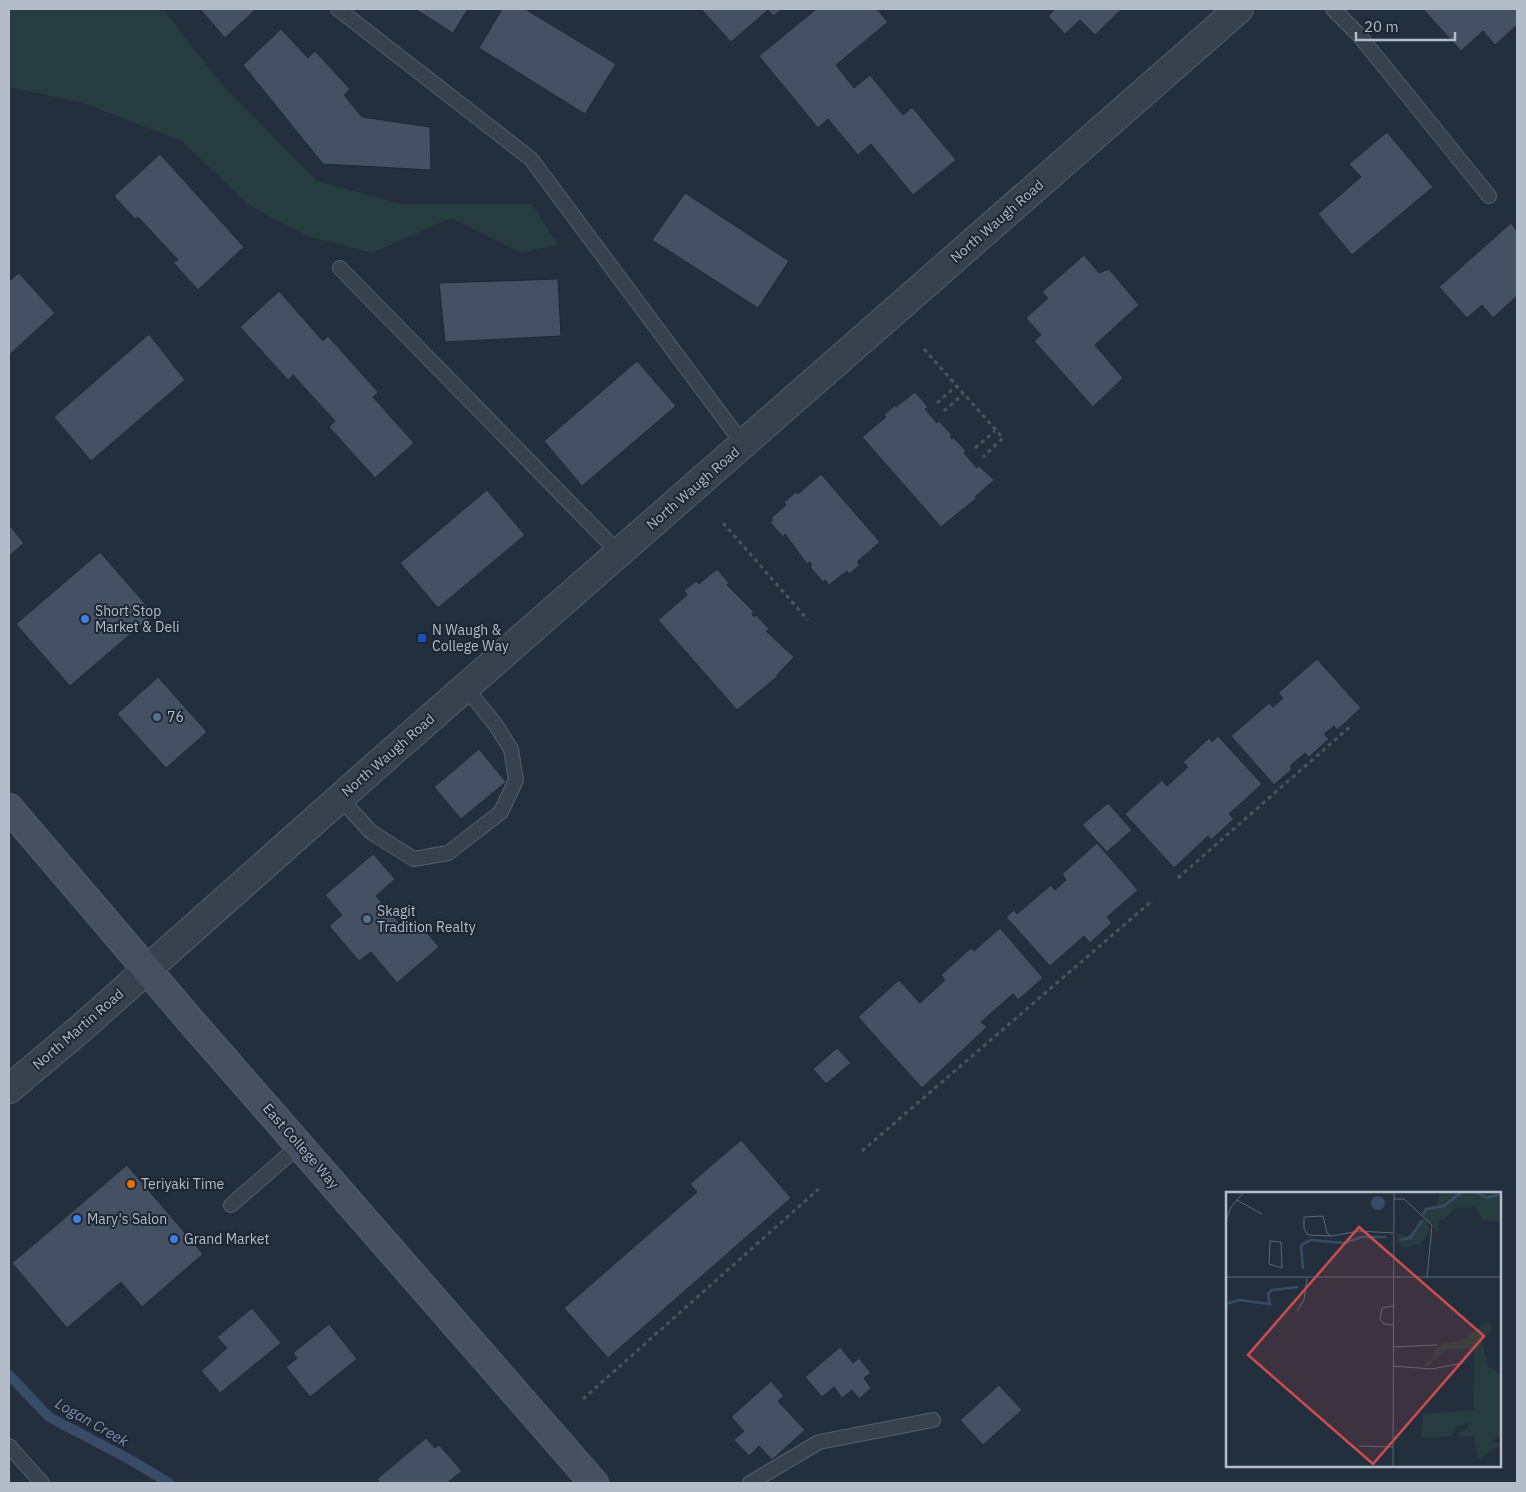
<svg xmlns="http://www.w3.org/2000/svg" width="1526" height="1492" viewBox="0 0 1526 1492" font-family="'IBM Plex Sans',sans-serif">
	<rect width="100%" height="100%" fill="#242f3e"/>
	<path fill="#263c3f" d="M9,9h154l60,77 94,95 84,23h131l26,41 -37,8 -70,-35 -79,35 -66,-17 -59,-32 -65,-63 -99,-38 -74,-16z"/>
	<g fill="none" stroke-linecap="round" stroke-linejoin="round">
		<path stroke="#394c67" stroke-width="10" d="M9,1375l40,42 80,42 40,24"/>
	</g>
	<path fill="#455162" stroke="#1f2835" d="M200,9h56l-31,29z
		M415,9h53l-15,24z
		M502,9h23l91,55 -31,50 -106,-66z
		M701,9h81l-9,7 -5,-6 -37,32z
		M816,9h61l11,13 -52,43 18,23 16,-13 33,40 9,-8 44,53 -43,35 -42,-51 -13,11 -30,-36 -10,9 -59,-72z
		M1055,9h67l-27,26 -15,-15 -15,14 -17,-18z
		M1423,9h94v16l-22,20 -12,-14 -22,20z
		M281,29l27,29 7,-7 35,38 -6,6 18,22 68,10 1,43 -108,-6 -80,-99z
		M1387,132l46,55 -81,68 -34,-41 43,-37 -12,-13z
		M160,154l84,93 -46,43 -25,-28 5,-2 -40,-43 -3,2 -21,-23z
		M685,193l104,68 -31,47 -106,-68z
		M1511,223l6,8v65l-24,22 -11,-13 -15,13 -28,-31z
		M1084,255l15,18 10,-4 30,36 -44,40 28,33 -30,29 -59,-66 7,-6 -15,-17 22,-20 -6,-6z
		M19,273l36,40 -46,42v-74z
		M558,279l3,57 -116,6 -6,-59z
		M279,291l44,50 5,-5 50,56 -5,5 41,46 -39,35 -46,-51 6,-6 -42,-46 -5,5 -48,-53z
		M149,334l36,46 -94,81 -37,-44z
		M637,361l39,45 -94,80 -38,-45z
		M915,392l13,15 -3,2 12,14 2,-2 13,14 -2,2 2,2 2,-1 12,13 -2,2 13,15 2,-2 15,14 -19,17 2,1 -36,29 -79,-90 24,-20 -2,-2 11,-10 1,2z
		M821,474l59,68 -23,20 3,3 -11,9 -2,-3 -18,14 -4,-5 -2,2 -13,-15 2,-2 -2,-3 -3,2 -22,-30 -2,3 -13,-15 3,-2 -2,-2 15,-13 -2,-3 12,-10 2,2z
		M487,490l38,45 -87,73 -38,-45z
		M9,525l15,18 -15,13z
		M100,552l54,62 -84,72 -54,-62z
		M717,569l12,14 -2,2 27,27 -2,2 2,3 2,-2 13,14 -3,2 28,26 -17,18 1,1 -41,34 -79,-90 29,-25 -3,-4 12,-10 3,3z
		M1317,659l44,49 -24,22 -3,-4 -10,8 5,5 -20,18 -4,-4 -15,13 2,3 -18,16 -43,-49 38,-33 4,4 10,-9 -5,-5z
		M158,677l49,55 -41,36 -49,-54z
		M1218,736l44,48 -33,30 5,5 -23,21 -3,-4 -34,32 -49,-54 37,-34 5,6 21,-19 -5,-5 26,-24 3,4z
		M479,749l27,33 -45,37 -27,-32z
		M1108,803l24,27 -25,22 -25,-27z
		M1097,843l41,47 -31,27 5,6 -22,20 -6,-7 -34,30 -44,-49 8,-7 3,4 34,-29 4,5 11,-10 -4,-6z
		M373,854l22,25 -19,17 31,36 11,-10 21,25 -42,36 -26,-31 -12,9 -30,-35 13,-11 -17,-20z
		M1000,928l43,50 -25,22 -5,-6 -32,28 6,5 -65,61 -64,-71 41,-37 21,23 25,-23 -4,-5 30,-27 3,3z
		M837,1048l14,15 -25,21 -13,-15z
		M741,1140l50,58 -183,160 -44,-50 133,-116 -7,-8z
		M127,1165l76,89 -61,53 -21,-25 -54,46 -55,-65z
		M252,1308l29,35 -61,50 -19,-22 26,-23 -10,-11z
		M329,1324l28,35 -47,38 -24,-30 11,-9 -4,-5z
		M840,1347l13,16 6,-5 12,15 -7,5 7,10 -12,11 -7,-9 -10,8 -8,-11 -12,10 -17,-20z
		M771,1381l13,15 -6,5 27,29 -33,30 -13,-14 -10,10 -15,-16 10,-9 -13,-14z
		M999,1385l23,25 -39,35 -23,-25z
		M426,1438l9,10 4,-3 23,26 -15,12h-67l-3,-4z"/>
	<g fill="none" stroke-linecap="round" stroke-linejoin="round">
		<defs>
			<path id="service" d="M338,9l193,150 212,285
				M1333,9l25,25 131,162
				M340,268l279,285
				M340,798l31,34 43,27 34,-6 53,-41 15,-32 -5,-31 -16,-25 -30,-37
				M231,1205l69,-60
				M9,1446l33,37
				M750,1483l69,-41 114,-22"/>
			<path id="tertiary" d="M9,1089l70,-59 298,-265 862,-756"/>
			<path id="secondary" d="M9,808l180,211 405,464"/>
		</defs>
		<use href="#service" stroke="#565f6c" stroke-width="16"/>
		<use href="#tertiary" stroke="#565f6c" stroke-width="30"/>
		<use href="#secondary" stroke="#565f6c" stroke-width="30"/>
		<path stroke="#44595c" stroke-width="3" stroke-dasharray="4 4" stroke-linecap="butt" d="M924,349l79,89 -20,19
			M937,403l19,-17
			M944,411l19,-17
			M975,448l20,-17
			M723,523l85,97
			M1178,878l174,-153
			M862,1151l291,-251
			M583,1399l239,-213"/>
		<use href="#service" stroke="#38414e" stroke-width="14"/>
		<use href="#tertiary" stroke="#38414e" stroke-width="28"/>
		<use href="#secondary" stroke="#465061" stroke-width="28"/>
	</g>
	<g fill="#3f7fe0" stroke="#1d2633" stroke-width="2">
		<circle cx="85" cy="619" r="5"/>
		<circle cx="77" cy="1219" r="5"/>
		<circle cx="174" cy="1239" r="5"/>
	</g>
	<rect fill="#1a4fb4" stroke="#1d2633" stroke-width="2" x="417" y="633" width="10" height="10" rx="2.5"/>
	<g fill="#5c6f8a" stroke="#1d2633" stroke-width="2">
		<circle cx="157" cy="717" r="5"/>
		<circle cx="367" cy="919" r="5"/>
	</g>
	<circle fill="#e8710a" stroke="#1d2633" stroke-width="2" cx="131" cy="1184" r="5"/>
	<g text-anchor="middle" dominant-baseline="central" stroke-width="4" stroke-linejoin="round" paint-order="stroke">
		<g font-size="14" fill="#b4bcc9" stroke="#1d2633">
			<text transform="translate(997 221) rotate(-41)">North Waugh Road</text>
			<text transform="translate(693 488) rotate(-41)">North Waugh Road</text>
			<text transform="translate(388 755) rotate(-41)">North Waugh Road</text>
			<text transform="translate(78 1029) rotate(-41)">North Martin Road</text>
			<text transform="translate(301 1146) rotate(49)">East College Way</text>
		</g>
		<g font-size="14" fill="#b4bcc9" stroke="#1d2633" text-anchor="start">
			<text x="95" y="611">Short Stop<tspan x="95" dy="16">Market &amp; Deli</tspan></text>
			<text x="432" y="630">N Waugh &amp;<tspan x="432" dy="16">College Way</tspan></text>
			<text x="167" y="717">76</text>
			<text x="377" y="911">Skagit<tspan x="377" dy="16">Tradition Realty</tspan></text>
			<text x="141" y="1184">Teriyaki Time</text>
			<text x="87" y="1219">Mary's Salon</text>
			<text x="184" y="1239">Grand Market</text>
		</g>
		<g font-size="15" font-style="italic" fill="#7c92b1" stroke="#1d2633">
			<text transform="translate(92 1422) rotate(30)">Logan Creek</text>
		</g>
	</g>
	<g transform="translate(1226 1192)">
		<rect width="275" height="275" fill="#242f3e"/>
		<path d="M275,0v30l-19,-2 -7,-13 -21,1 -9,11 -6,1v12l-5,-1 -1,-9 -5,1 2,7 -9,14 -18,4 -6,-8v-7l10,3 8,-6 3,-10h7l-3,-9 14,-6 5,-12zM263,129l3,9 -11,10 8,29 3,-2 9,10v57l-8,7 8,3 -23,16 -4,-24 -16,1 1,-5 8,-3 2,-6 -14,4 -3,9 -31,3 2,-25 50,-4 1,-61h-28l-18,17 -5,-1 10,-7 3,-9 6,-5 17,-3z" fill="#263c3f"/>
		<path d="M145 11a7 7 0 1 1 14 0a7 7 0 1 1-14 0Z" fill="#394c67"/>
		<path fill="none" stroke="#394c67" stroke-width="2.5" d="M249,0l12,6 14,-4M197,23l3,-6 18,-3 18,-14M174,48l10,-2 13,-18M77,77l-2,-23 3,-3 7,-3 33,3 18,-6h24M0,112l13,-4 31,4 -2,-10 4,-4 26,-3"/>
		<path fill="none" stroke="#5e6776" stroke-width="1" d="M168,7h10l28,26 -5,53M11,8l25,14M0,28l5,-13 13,-15M105,44l-23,-1 -4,-6v-12l19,-1 4,17 4,3 28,-5 34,2M44,49l11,1 1,26 -13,-4zM0,85h275M167,114l-11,2 -2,11 4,5 9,1M71,119l7,-11 3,-22M167,155l44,-2M167,174l39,3 31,-6M133,254l34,1M167,275l1,-275"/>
		<path fill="#ce4d50" fill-opacity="0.15" stroke="#ce4d50" stroke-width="2.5" d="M133,35l125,109 -111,128 -125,-109z"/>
		<rect width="275" height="275" fill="none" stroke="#b4bcc9" stroke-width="2.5"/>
	</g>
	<rect width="1526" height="1492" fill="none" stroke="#b4bcc9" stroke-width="20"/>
	<path d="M1356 32v8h99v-8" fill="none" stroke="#b4bcc9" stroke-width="2.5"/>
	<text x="1364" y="32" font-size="15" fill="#b4bcc9" stroke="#1d2633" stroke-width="4" paint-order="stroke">20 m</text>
</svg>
